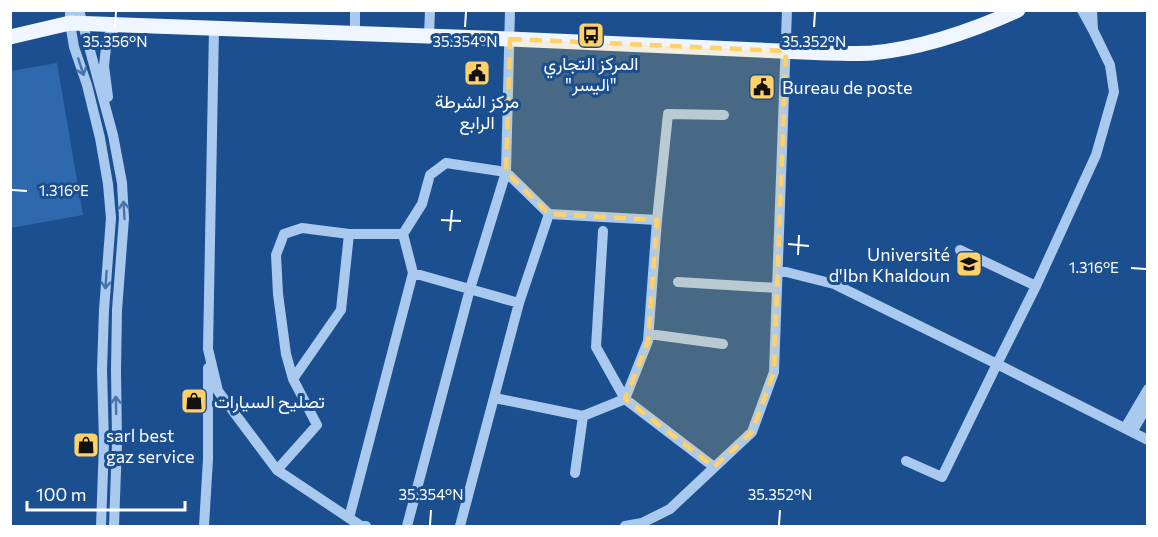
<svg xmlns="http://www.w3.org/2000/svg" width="1158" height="537" viewBox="0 0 1158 537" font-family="Commissioner,Vazirmatn,sans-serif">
	<rect width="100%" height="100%" fill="#1b4f8f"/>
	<path fill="#2e69ad" d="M57,63l26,152 -72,13v-157z"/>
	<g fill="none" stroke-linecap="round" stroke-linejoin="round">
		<path stroke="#a9c9ee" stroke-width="10" d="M70,10v13l4,24 13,38 13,53 8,46 3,34 -7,92 -2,60 2,73 -3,83
			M79,10l34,125 9,48 2,35 -7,92 -1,60 1,73 -3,83
			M355,10v23
			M1082,10l11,20 -1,-20
			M214,28l-6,321 10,42 59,79 84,56h5
			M429,36l1,-26
			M108,97l-4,-31 3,-28 11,-14
			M603,231l-7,116 29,52 89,68
			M960,250l76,36
			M778,270l56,14 163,80 39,-78 60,-131 18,-63 -4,-27 -17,-35
			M678,282l99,6
			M519,303l-106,-30 -10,-39 19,-30 8,-29 16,-12 60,9 43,42 108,6
			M649,334l74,10
			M293,379l48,-69 8,-76
			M495,398l88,18 42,-17 23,-58 9,-121 11,-106 56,1
			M1125,428l23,-39
			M1132,432l16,-27
			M906,461l36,16 55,-113 151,76
			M277,470l40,-45 -24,-46 -7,-25 -8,-60 -2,-39 8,-21 18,-6 47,6h54
			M575,473l8,-57
			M349,518l64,-245
			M204,526l4,-67v-91
			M407,526l63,-237 36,-117 4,-162
			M460,526l59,-223 30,-89
			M625,526l17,-3 28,-14 82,-77 22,-60 13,-362"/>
		<path stroke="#f0f6ff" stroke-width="15" d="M10,37l60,-14 440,16 316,14c15,0 31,1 46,0 51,-5 100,-22 146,-43"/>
	</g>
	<defs><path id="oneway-shaft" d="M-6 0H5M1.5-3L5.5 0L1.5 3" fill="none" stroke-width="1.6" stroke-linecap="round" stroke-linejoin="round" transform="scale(1.5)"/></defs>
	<g stroke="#4674ac">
		<use href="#oneway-shaft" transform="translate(81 67) rotate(72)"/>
		<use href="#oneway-shaft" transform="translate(124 210) rotate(-93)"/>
		<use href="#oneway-shaft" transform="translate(106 280) rotate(94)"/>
		<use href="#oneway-shaft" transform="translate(116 405) rotate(-91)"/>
	</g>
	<path fill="#ffd166" fill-opacity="0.2" stroke="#ffd166" stroke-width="4.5" stroke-dasharray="12 8" stroke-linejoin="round" d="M510,39l276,12 -12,321 -22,60 -38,35 -89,-68 23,-58 9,-121 -108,-6 -43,-42z"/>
	<path fill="none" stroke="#fff" stroke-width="2" d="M115,27l1,-15M465,27l1,-15M814,27l1,-15M12,190l15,1M441,220l20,1M450,231l2,-21M788,244l21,2M798,255l1,-20M1131,268l15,1M430,525l1,-15M779,525l1,-15"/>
	<defs>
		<symbol id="bus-square" viewBox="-11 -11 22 22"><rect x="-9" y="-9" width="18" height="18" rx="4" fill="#ffd166" stroke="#1b4f8f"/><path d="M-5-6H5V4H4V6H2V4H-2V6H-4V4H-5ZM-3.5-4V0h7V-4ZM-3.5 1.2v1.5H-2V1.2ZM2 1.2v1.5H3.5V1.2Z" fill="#111"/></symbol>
		<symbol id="civic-square" viewBox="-11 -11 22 22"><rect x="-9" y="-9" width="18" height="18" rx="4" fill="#ffd166" stroke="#1b4f8f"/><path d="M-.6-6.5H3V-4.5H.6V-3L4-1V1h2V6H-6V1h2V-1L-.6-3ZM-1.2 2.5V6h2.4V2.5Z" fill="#111"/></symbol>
		<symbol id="university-square" viewBox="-11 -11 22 22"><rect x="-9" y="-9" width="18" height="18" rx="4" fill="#ffd166" stroke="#1b4f8f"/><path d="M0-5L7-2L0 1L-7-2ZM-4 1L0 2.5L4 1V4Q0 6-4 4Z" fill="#111"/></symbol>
		<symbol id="shop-square" viewBox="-11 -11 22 22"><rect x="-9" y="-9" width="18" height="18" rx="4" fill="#ffd166" stroke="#1b4f8f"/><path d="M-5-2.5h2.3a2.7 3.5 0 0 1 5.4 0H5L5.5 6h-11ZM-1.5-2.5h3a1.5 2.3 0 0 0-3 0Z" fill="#111"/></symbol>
	</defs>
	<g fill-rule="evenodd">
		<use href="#bus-square" x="576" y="20" width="30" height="30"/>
		<use href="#civic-square" x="462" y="58" width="30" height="30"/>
		<use href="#civic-square" x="747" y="72" width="30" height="30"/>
		<use href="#university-square" x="954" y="249" width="30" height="30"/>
		<use href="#shop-square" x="179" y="386" width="30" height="30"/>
		<use href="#shop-square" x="71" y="430" width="30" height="30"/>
	</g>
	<g text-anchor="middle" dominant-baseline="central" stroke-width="6" stroke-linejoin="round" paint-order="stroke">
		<g font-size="18" fill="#fff" stroke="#1b4f8f" text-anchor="start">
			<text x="591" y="63" text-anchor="middle">المركز التجاري<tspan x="591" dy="21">"اليسر"</tspan></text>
			<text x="782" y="87">Bureau de poste</text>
			<text x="477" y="101" text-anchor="middle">مركز الشرطة<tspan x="477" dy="21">الرابع</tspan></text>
			<text x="950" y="254" text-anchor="end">Université<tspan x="950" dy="21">d'Ibn Khaldoun</tspan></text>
			<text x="214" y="401">تصليح السيارات</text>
			<text x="106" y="435">sarl best<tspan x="106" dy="21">gaz service</tspan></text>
		</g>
	</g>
	<g font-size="15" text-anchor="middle" fill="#fff" stroke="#1b4f8f" stroke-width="6" stroke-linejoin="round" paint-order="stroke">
		<text x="115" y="47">35.356°N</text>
		<text x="465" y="47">35.354°N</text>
		<text x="814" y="47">35.352°N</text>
		<text x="64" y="196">1.316°E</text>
		<text x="1094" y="273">1.316°E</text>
		<text x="431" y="500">35.354°N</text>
		<text x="780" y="500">35.352°N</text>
	</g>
	<rect width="1158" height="537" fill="none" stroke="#ffffff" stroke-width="24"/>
	<path d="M27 501v9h158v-9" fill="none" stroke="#ffffff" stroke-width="3"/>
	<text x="36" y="501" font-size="18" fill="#ffffff" stroke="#1b4f8f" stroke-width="4.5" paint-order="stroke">100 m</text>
</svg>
